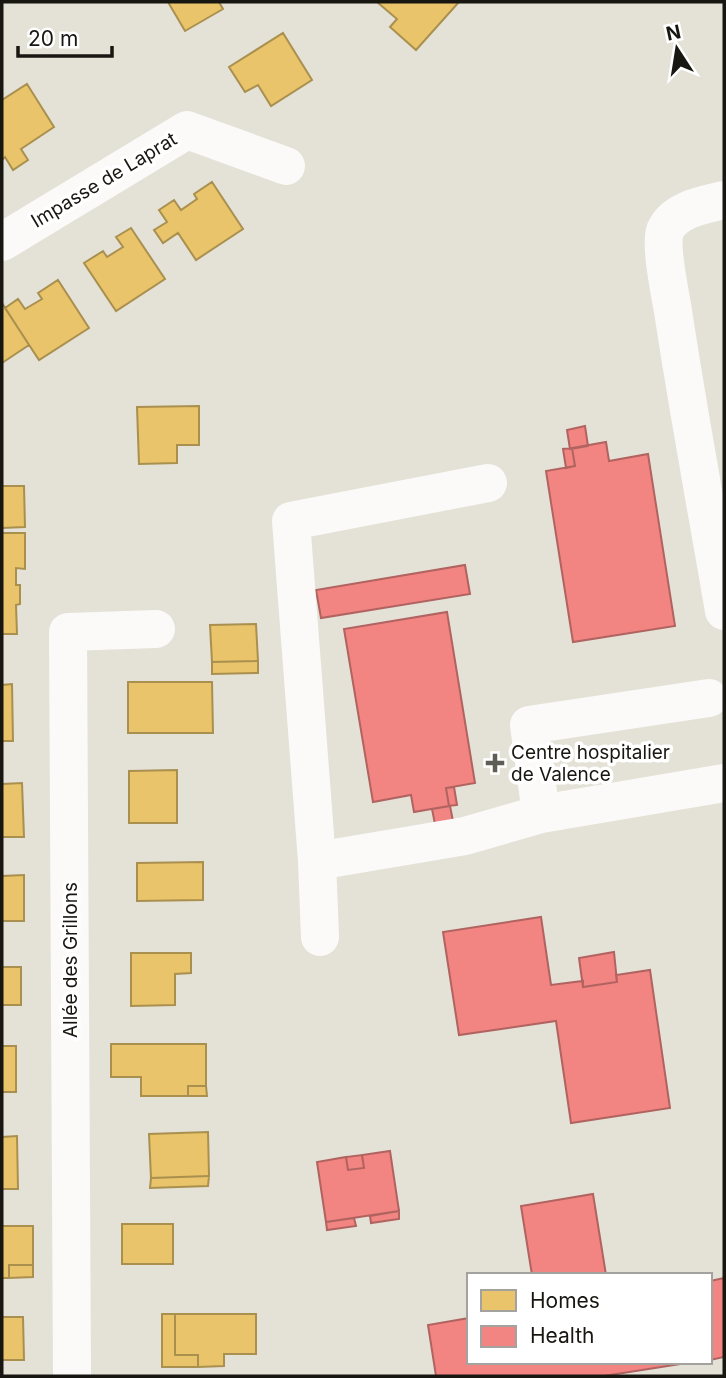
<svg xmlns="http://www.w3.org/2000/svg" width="726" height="1378" viewBox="0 0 726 1378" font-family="Inter,sans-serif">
	<rect width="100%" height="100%" fill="#e4e1d7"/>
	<path fill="#e9c46a" stroke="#aa904f" stroke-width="2" d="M168,2h51l4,7 -38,22z
		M377,2h82l-43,48 -26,-23 7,-8z
		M283,33l29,47 -41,26 -13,-21 -13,7 -16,-25z
		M27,84l27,43 -33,22 7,11 -15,10 -8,-13 -3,3v-60z
		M212,182l31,47 -47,31 -18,-27 -15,10 -9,-13 13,-8 -8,-12 15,-10 7,10 16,-11 -3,-5z
		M131,228l34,51 -49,32 -32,-48 19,-12 4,6 16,-10 -7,-10z
		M58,280l31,48 -50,32 -34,-52 13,-9 7,10 17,-10 -4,-6z
		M2,303l27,42 -27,18z
		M199,406v39h-22v18l-38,1 -2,-57z
		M2,486h22l1,41 -23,1z
		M2,533h23v36l-9,-1v17h4v19l-4,1 1,29h-15z
		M256,624l2,37 -46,1 -2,-37z
		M258,661v12l-46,1v-12z
		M128,682h84l1,51h-85z
		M12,684l1,57h-11v-56z
		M177,770v53h-48v-52z
		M22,783l2,54h-22v-53z
		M203,862v38l-66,1v-38z
		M24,875v46h-22v-45z
		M131,953h60v20l-16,1v31l-44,1z
		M2,967h19v38h-19z
		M111,1044h95v42h-18v10h-47v-19h-30z
		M2,1046h14v46h-14z
		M188,1086h18l1,10h-19z
		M208,1132l1,44 -58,2 -2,-44z
		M17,1136l1,53h-16v-52z
		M209,1176l-1,10 -58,2 1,-10z
		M122,1224h51v40h-51z
		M2,1226h31v39h-24v13h-7z
		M9,1265h24v12l-24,1z
		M162,1314h13v41h23v12h-36z
		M175,1314h81v40h-32v12l-26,1v-12h-23z
		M2,1317h21l1,43h-22z"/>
	<path fill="#f28482" stroke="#b16360" stroke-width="2" d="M585,426l3,20 -18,3 -3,-19z
		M606,442l3,19 39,-7 27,172 -102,16 -27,-171 29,-5 -3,-18z
		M572,448l3,18 -9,2 -3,-19z
		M465,565l5,29 -149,24 -5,-28z
		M447,612l28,171 -29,5 3,18 -35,6 -3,-17 -38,7 -29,-173z
		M454,787l3,18 -8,1 -3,-18z
		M450,806l4,20 -18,3 -4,-20z
		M541,917l10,68 32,-4v6l34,-5 -1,-7 34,-5 20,138 -99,15 -15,-102 -97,14 -16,-103z
		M614,952l3,30 -34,5 -4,-29z
		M390,1151l9,60 -73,11 -9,-60 29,-5 2,13 16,-2 -2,-13z
		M362,1155l2,13 -16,2 -2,-13z
		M593,1194l13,81h-74l-11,-69z
		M399,1211v8l-28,4 -1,-7z
		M354,1218l2,8 -29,4 -1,-8z
		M724,1278v79l-14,3v-79z
		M469,1318v44h224l-89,14h-168l-8,-51z"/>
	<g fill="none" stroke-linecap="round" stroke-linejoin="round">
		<path stroke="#fbfaf9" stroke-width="38" d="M724,200c-20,5 -50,9 -59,31 -5,15 5,62 8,80 15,100 34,200 51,300
			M2,242l185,-112 99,36
			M541,814l-12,-89 180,-27
			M317,861l-26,-340 197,-38
			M320,937l-3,-76 148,-25 76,-22 183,-31
			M72,1376l-4,-744 88,-3"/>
	</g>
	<path fill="#5f5d56" stroke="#fff" stroke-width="2.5" d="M491.5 752.5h7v7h7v7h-7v7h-7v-7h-7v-7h7z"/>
	<g text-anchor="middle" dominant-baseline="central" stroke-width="7" stroke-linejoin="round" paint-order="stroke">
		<g font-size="19" fill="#181610" stroke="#fff">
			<text transform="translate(104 180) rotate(-31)">Impasse de Laprat</text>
			<text transform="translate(70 960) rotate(-90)">Allée des Grillons</text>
		</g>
		<g font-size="19" fill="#181610" stroke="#fff" text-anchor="start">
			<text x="511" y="752">Centre hospitalier<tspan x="511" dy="22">de Valence</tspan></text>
		</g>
	</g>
	<rect width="726" height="1378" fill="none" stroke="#181610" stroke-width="7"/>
	<rect x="467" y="1273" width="245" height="91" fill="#ffffff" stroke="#a3a29f" stroke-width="2"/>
	<rect x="481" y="1290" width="35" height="21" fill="#e9c46a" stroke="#a3a29f" stroke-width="2"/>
	<text x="530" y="1308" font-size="21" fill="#181610">Homes</text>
	<rect x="481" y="1326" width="35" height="21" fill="#f28482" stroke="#a3a29f" stroke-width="2"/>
	<text x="530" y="1343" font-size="21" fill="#181610">Health</text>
	<g transform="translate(677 49) rotate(348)" stroke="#ffffff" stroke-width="5" paint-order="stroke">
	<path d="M0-5L12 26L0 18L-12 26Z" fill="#181610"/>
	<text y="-10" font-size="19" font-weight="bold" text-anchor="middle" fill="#181610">N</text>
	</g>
	<path d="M18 46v10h94v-10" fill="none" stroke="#181610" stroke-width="3.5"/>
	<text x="28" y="46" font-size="21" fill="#181610" stroke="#ffffff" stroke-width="5" paint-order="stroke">20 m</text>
</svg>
